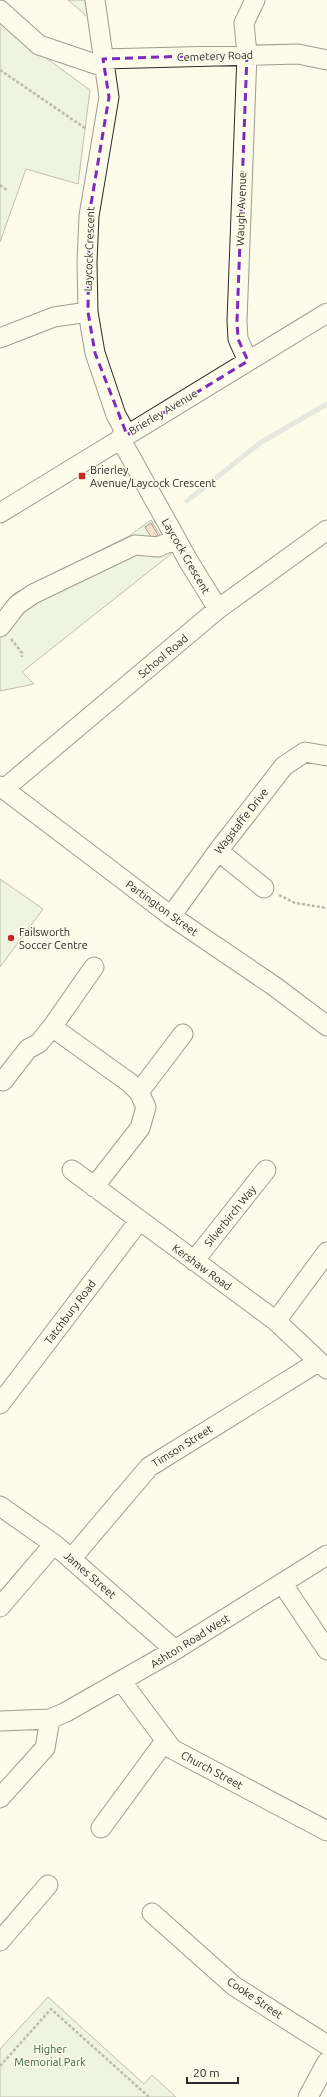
<svg xmlns="http://www.w3.org/2000/svg" width="327" height="2097" viewBox="0 0 327 2097" font-family="Ubuntu,sans-serif">
	<rect width="100%" height="100%" fill="#fdfbea"/>
	<path fill="#deebd1" stroke="#74746e" d="M68,0h35l-14,18z
		M0,21l9,10 81,59 -12,94 -52,-15 -26,73z
		M151,520l20,34 -149,118 12,12 -34,7v-79l15,-19 114,-57z
		M0,879l43,30 -43,58z
		M48,1997l96,87 8,-9 24,22h-176v-48z"/>
	<g fill="none" stroke-linecap="round" stroke-linejoin="round">
		<path stroke="#c7d0d0" stroke-width="5" d="M187,501l73,-58 67,-39"/>
	</g>
	<path fill="#f2b8a0" stroke="#2b2b2b" d="M151,523l7,12 -6,4 -7,-12z"/>
	<g fill="none" stroke-linecap="round" stroke-linejoin="round">
		<defs>
			<path id="minor" d="M95,0l14,97 -20,119 -2,46 1,50 7,41 21,62 11,20
				M0,10l39,35 65,22
				M103,59l195,-5 29,6
				M0,338l54,-21 34,-5
				M248,361l-10,-22 -1,-18 10,-267 -3,-31 11,-23
				M120,438l69,124 29,47
				M0,513l327,-200
				M0,627l17,-22 16,-11 102,-49 23,2 18,-8
				M0,786l171,130 103,70 53,40
				M4,789l214,-180 109,-79
				M218,851l46,37
				M171,916l47,-65 66,-85 21,-14 22,4
				M52,1027l78,56 9,9 7,15 -6,21 -46,59
				M3,1081l25,-32 11,-6 13,-16 42,-60
				M139,1092l44,-58
				M72,1170l204,151 51,48
				M194,1261l72,-91
				M276,1321l51,-69
				M0,1404l139,-183
				M0,1506l54,38 121,106
				M71,1559l78,-92 169,-105
				M282,1583l45,67
				M0,1607l54,-63
				M122,1682l50,67 155,82
				M0,1721l50,-2 16,-7 109,-62 152,-95
				M0,1798l45,-50 5,-29
				M101,1828l64,-87
				M152,1913l82,73 93,59
				M0,1941l48,-56
				M308,2097l19,-35"/>
		</defs>
		<use href="#minor" stroke="#2b2b2b" stroke-width="21"/>
		<path stroke="#6a6964" stroke-width="2.5" stroke-dasharray="3 2" stroke-linecap="butt" d="M0,70l85,58
			M0,185l7,5
			M11,639l11,14v4
			M279,895l16,8 32,5
			M0,2066l51,-57 98,88"/>
		<use href="#minor" stroke="#fdfbea" stroke-width="19"/>
	</g>
	<path d="M0 0H327V2097H0ZM247,54l-10,267 1,18 10,22 -121,74 -32,-82 -7,-41 1,-96 20,-119 -6,-38z" fill="#fdfbea" fill-opacity=".55" fill-rule="evenodd"/>
	<path fill="none" stroke="#7b2cbf" stroke-width="3" stroke-dasharray="8 5" stroke-linejoin="round" d="M247,54l-10,267 1,18 10,22 -121,74 -32,-82 -7,-41 1,-96 20,-119 -6,-38z"/>
	<g fill="#c62828" stroke="#fdfbea" stroke-width="1.5">
		<rect x="78" y="472" width="8" height="8" rx="2"/>
		<circle cx="11" cy="938" r="4"/>
	</g>
	<g text-anchor="middle" dominant-baseline="central" stroke-width="3" stroke-linejoin="round" paint-order="stroke">
		<g font-size="11" fill="#2b2b2b" stroke="#fdfbea">
			<text transform="translate(215 56) rotate(-2)">Cemetery Road</text>
			<text transform="translate(241 209) rotate(-88)">Waugh Avenue</text>
			<text transform="translate(89 249) rotate(-88)">Laycock Crescent</text>
			<text transform="translate(163 412) rotate(-31)">Brierley Avenue</text>
			<text transform="translate(186 556) rotate(60)">Laycock Crescent</text>
			<text transform="translate(163 656) rotate(-40)">School Road</text>
			<text transform="translate(241 821) rotate(-52)">Wagstaffe Drive</text>
			<text transform="translate(162 908) rotate(36)">Partington Street</text>
			<text transform="translate(230 1216) rotate(-51)">Silverbirch Way</text>
			<text transform="translate(202 1267) rotate(36)">Kershaw Road</text>
			<text transform="translate(70 1312) rotate(-53)">Tatchbury Road</text>
			<text transform="translate(182 1446) rotate(-32)">Timson Street</text>
			<text transform="translate(90 1575) rotate(41)">James Street</text>
			<text transform="translate(190 1641) rotate(-32)">Ashton Road West</text>
			<text transform="translate(212 1770) rotate(28)">Church Street</text>
			<text transform="translate(255 1998) rotate(34)">Cooke Street</text>
		</g>
		<g font-size="11" fill="#2b2b2b" stroke="#fdfbea" text-anchor="start">
			<text x="90" y="470">Brierley<tspan x="90" dy="13">Avenue/Laycock Crescent</tspan></text>
			<text x="19" y="932">Failsworth<tspan x="19" dy="13">Soccer Centre</tspan></text>
		</g>
		<g font-size="11" fill="#34623c" stroke="#fdfbea">
			<text x="50" y="2049">Higher<tspan x="50" dy="13">Memorial Park</tspan></text>
		</g>
	</g>
	<path d="M187 2077v6h51v-6" fill="none" stroke="#2b2b2b" stroke-width="2"/>
	<text x="193" y="2077" font-size="12" fill="#2b2b2b" stroke="#fdfbea" stroke-width="3" paint-order="stroke">20 m</text>
</svg>
